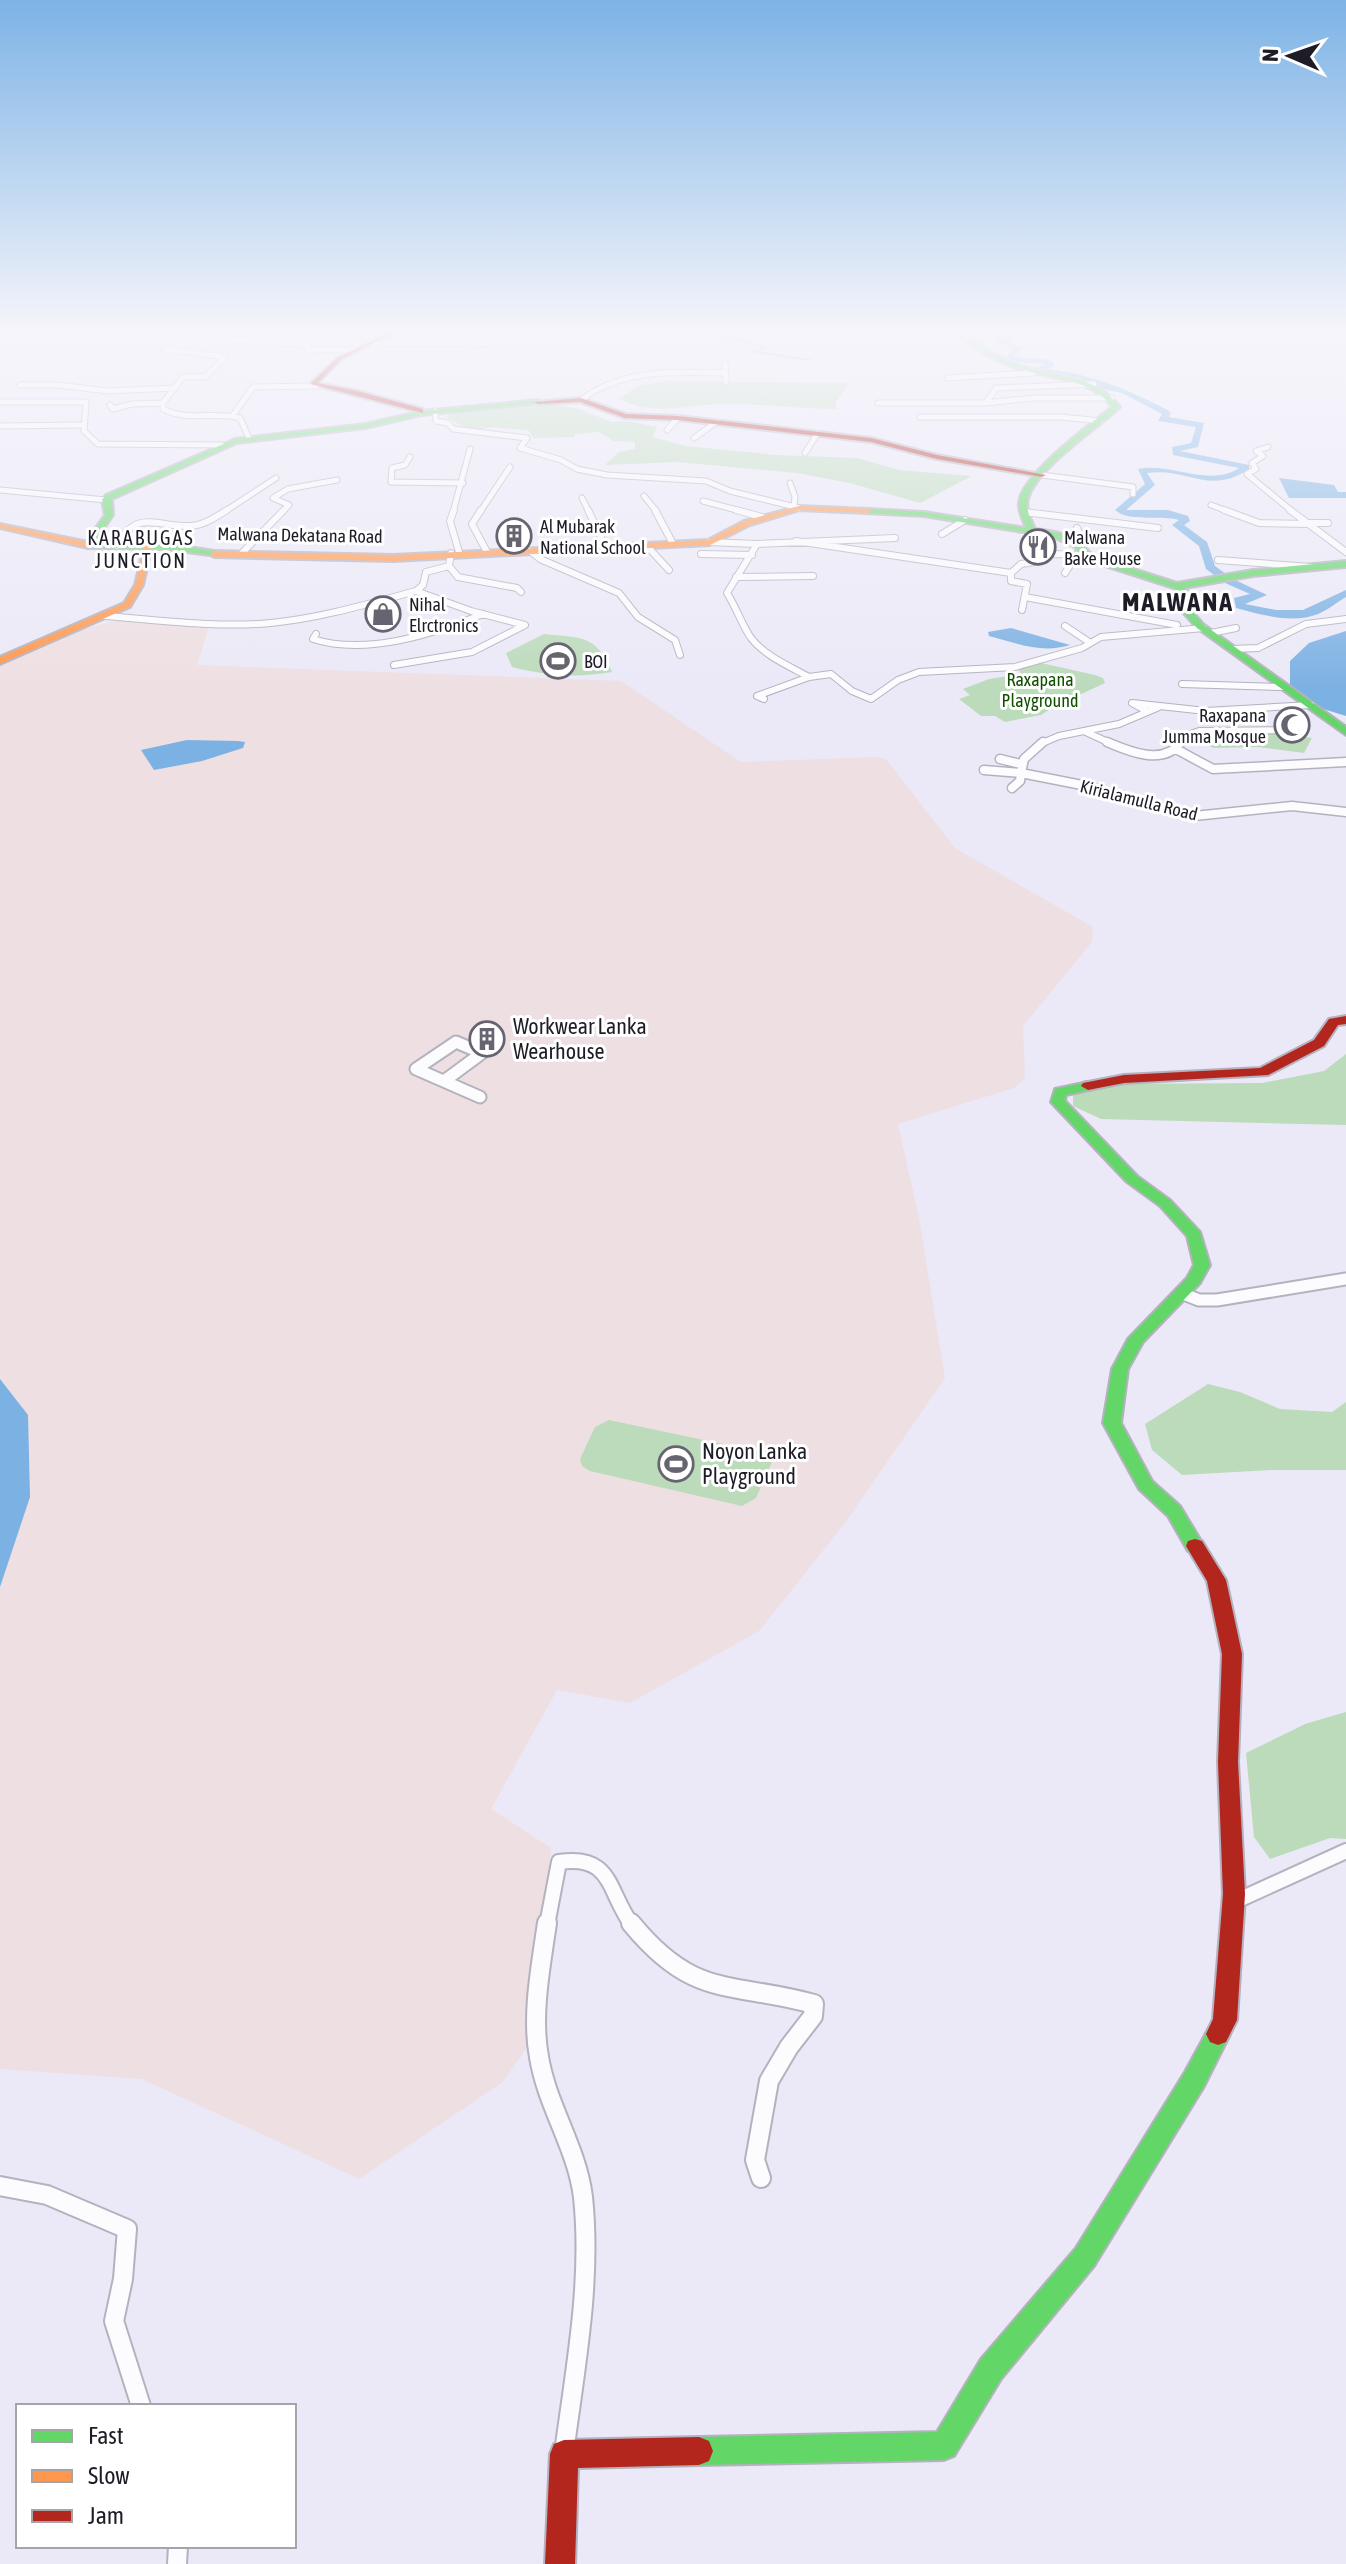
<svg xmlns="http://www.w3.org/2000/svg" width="1346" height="2564" viewBox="0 0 1346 2564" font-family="'Asap Condensed',sans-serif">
	<rect width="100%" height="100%" fill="#ebe9f7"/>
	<path fill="#eedfe2" d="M125,618l85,6 -13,41 424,16 120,81 135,-5 10,2 69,89 138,79 -1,15 -69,84 2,52 -11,10 -116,36 21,94 26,160 -100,145 -86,108 -129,72 -73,-13 -66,119 60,39 -21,195 -27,39 -144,97 -217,-100 -142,-10v-1405l80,-34z"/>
	<path fill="#bcdbbb" d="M665,381l184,2 -14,20 2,6c-36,0 -72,-5 -107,-5 -40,-1 -75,14 -111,-5l18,-13z
		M510,405h48l21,4 32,13 17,-1 29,6 -5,10 34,9 90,9 81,3 42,12 73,6 -52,27 -70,-20 -53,-10 -119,-11 -73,3 14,-13 16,-3v-7l-22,-1 -14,-9 -24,2v3l-41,1 -6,-8 -37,-3 -19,4 -26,-14 8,-5z
		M544,634c37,4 52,0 68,38 -35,6 -65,4 -100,-5l-6,-14z
		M1041,663l54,12 8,3 2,5 -28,13 -10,2 -26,17 -36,7 -10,-6h-14l-22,-17 11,-4 -7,-6 26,-10 32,-5 -3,-5z
		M1265,730l47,8 -8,15 -46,-6 -44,1 -15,-6 3,-3 -9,-3z
		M1346,1054v71l-245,-6 -28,-13v-15l36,-7 153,-1 62,-12z
		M1208,1384l32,8 40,17 52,3 14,-10v68h-75l-89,5 -30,-25 -7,-26z
		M609,1420l166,35 -19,43 -14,8 -152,-35 -8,-5 -2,-7 15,-32z
		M1346,1712v127l-16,-1 -60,21 -16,-22 -8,-84 59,-29z"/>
	<path fill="#7cb1e3" d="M1279,478l55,7 4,7h8v6h-57z
		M1011,628l59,17c-28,9 -54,-2 -81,-9l-1,-4z
		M1346,631v85l-29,-9 -27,-20v-26l19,-18z
		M187,740l51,1 7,1 -2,6 -41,13 -48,9 -13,-20z
		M0,1379l28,36 2,82 -30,90z"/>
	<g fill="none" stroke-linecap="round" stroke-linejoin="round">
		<path stroke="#7cb1e3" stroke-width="2" d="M712,331l1,6 23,2 29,9 -11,3 3,1 53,8"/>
		<path fill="#7cb1e3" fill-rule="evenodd" d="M1007,331h8l1,3 -10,7 17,6 -9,10 37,3 3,6 -6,3c44,5 84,22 123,43l-2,5 35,6 -6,24 -18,4 69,14v4c-39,27 -62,-2 -102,4l8,12 -29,25h42l20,6 2,5 -6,4 23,17 8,24 18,13 34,16 -22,9 31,6h27l43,-20v7c-9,5 -18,13 -28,17 -25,10 -56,1 -82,-6l-2,-10 16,-4 -25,-11 -19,-14 -7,-23 -27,-21 7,-5c-18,-6 -50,3 -64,-10l30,-26 -7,-15c34,-7 70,19 101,-1l-66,-13 -1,-8 19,-4 5,-16 -38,-6 4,-7 -40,-21 -29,-6 -16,-10 -46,-7 14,-6 -41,-3 9,-13 -18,-7z"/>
		<defs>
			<path id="street-far5" d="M1049,331l6,2
				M1080,331l12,1
				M234,340l74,5 -1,4 48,1
				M369,343l118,1 6,-5 83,-7 16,6 27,-3 -3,8
				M164,349l61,8 -20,20h-22l-20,26v6c25,13 51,2 77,9l9,20
				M725,363l1,19
				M947,378l86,-5
				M20,385h38l50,6 66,-3
				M581,400c42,-32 94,-28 144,-27
				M0,402h86l-2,29 14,13 124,1
				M878,403h108l10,-15 98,-4
				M986,403l47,-5h79
				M110,405l3,4 19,-5 31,-1
				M435,411l1,10 12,2 5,6 74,9 -7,10 41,12 16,9 30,6 99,6 24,10 69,17
				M233,415l20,-28 63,-1
				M920,417h141l40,4
				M0,426l80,-1
				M667,430l11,-12
				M694,438l21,-15
				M1268,447l-12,4 7,5 -11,7 4,6 -9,5 46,38
				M805,453l12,-19
				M410,457l-5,8 -13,3 -1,14 72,1
				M1042,475l91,12v7
				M790,483l5,14 -1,9
				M0,490l106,10
				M644,496l13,16
				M582,498l7,14
				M703,501l41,11
				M1211,505l19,7
				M224,512l52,-34
				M282,512l7,-7 -16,-7 15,-9 49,-9
				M453,512l17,-63
				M480,512l30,-45"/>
			<path id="street-far4" d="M454,510l-4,11 9,31
				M481,510l-9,14 15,28
				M588,510l18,38
				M655,510l17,32
				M736,510l26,7
				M1224,510l35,13 48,1
				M1290,510l56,42
				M1024,512l134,16
				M1305,523h23
				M1077,528l6,14 -5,3
				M942,534l23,-14
				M796,541l215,32 10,-9 20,-3 10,-7 33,1
				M710,542l46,2 139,-6
				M757,544l-30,49c9,14 16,34 24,45 14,18 38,28 58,39
				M646,545l23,25
				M117,546c20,-39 41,-18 74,-20 13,-1 25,-9 36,-16
				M530,551l10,8 79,34 19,24 37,23 5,15
				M242,553l42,-43
				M701,554l51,1
				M1218,560l93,7
				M449,566l9,11 59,11 4,4
				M1011,573v8l16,3 -5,26
				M1065,573l11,-17
				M736,577l77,-1
				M1025,597l152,28
				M105,616c55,4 111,12 166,7 50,-5 97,-19 145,-32l7,-6 3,-13 23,-6 2,-13
				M1065,626l24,16
				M1211,633l25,-5
				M316,634l-3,5c53,17 120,-5 170,-25
				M1232,649l26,-1 48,-24 40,-5
				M394,665l78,-13 53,-27 -54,-14 -55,-20
				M1182,684l100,3
				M764,699l-7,-3 52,-19 22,-3 21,17 19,8 27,-19 21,-8 96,-5 67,-19 19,-11 103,-9
				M1145,710l-13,-7 74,8 105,-6
				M1086,732l26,12
				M1040,744l19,-8 60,-12 40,-17
				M1180,744l8,-9 11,-4 93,-1"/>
			<path id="street-far3" d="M1043,742l-19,17 -3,14 66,13 107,30 98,-10 54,6
				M1107,742c23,10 57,24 74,0
				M1176,749l37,20 133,-7
				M1000,759l21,5
				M984,770l37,3 -1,8 -8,7
				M454,1044h6"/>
			<path id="street-far2" d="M444,1081l38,-28 -26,-11 -40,27 64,28
				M1181,1293l18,7h18l129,-21"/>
			<path id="street-far1" d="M1234,1902l112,-51
				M547,1925l12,-63c54,-8 48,29 73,63"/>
			<path id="street" d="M547,1923c-6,42 -16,92 -8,134 8,49 38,91 44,140 9,85 -8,172 -19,256
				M631,1923c63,77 99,58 183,81l-1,12 -24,31 -20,34 -14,79 6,18
				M0,2186l47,9 80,34 -4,50 -9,42 27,85
				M177,2564l1,-18"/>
			<path id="fast" d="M951,331h7c20,12 38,26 60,34 35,12 78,9 102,42 -23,22 -85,62 -92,92 -3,10 3,21 7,30 14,2 35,4 46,14 7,6 6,10 15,14l81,26 76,-13 93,-9v6l-93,9 -69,12 5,5 2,17 12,14 143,103v8l-149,-107 -16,-18 -1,-16 -6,-6 -84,-27 -9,-4 -6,-10 -22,-10 -129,-21 -59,-3 3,-4 56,3 102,16c-3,-8 -8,-17 -7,-25 2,-28 71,-79 93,-96 -21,-30 -65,-28 -96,-39 -23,-8 -46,-22 -65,-37z
				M538,400l2,3 -118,12 -57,13 -128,15 -125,56 1,16 -19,28h70l50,8 3,1v4l-53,-7 -76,-1 -4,-3 21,-30 -3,-15 4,-5 129,-56 130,-15 57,-13z
				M1088,1082l7,4 -2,3 -27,6 -1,6 72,75 33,24 30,32 10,33 -10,18 -57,59 -15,27 -7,54 31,58 28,25 24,40 -2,5h-14l-20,-35 -29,-27 -36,-66 9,-54 16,-30 59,-61 7,-13 -7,-29 -27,-30 -33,-24 -76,-80 4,-13z
				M1218,2023l8,3 4,8 -27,54 -109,178 -93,113 -47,77 -10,4 -245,5 -10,-4 -4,-10 4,-10 10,-4 238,-5 44,-73 95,-111 109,-176 25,-46z"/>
			<path id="slow" d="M799,506l69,3 4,2 -4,2 -69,-3 -49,15 -40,20 -317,16 -179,-4 -4,-3 4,-3 179,4 315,-15 36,-19z
				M0,524l88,18 4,3 -4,3 -88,-20z
				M145,543l7,2 -9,40 -13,22 -130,57v-7l124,-54 11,-18z"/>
			<path id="jam" d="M391,331h7l-57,29 -23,23 40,8 65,18v4l-113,-29 27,-26z
				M581,398l45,16 52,2 193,22 66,17 109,20 -4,2 -105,-18 -66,-17 -193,-22 -53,-2 -45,-16 -42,2 -4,-2z
				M1346,1016v8l-8,1 -14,21 -56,29 -144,8 -36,7 -7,-4 2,-3 41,-8 136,-7 54,-28 15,-21z
				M1195,1539l7,2 24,39 16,74 -4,108 7,132 -8,126 -11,22 -8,3 -8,-3 -4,-8 7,-15 10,-125 -5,-132 4,-108 -15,-73 -21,-35 2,-5z
				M699,2437l10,4 4,10 -4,10 -10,4 -121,3 -3,96h-30l5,-110 4,-10 10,-4z"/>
		</defs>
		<use href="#street-far5" stroke="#b4b2be" stroke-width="7"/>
		<use href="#street-far4" stroke="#b4b2be" stroke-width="8"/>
		<use href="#street-far3" stroke="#b4b2be" stroke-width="11"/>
		<use href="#street-far2" stroke="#b4b2be" stroke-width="15"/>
		<use href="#street-far1" stroke="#b4b2be" stroke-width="18"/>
		<use href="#street" stroke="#b4b2be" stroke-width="22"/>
		<use href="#fast" stroke="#b4b2be" stroke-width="4"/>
		<use href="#slow" stroke="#b4b2be" stroke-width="4"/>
		<use href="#jam" stroke="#b4b2be" stroke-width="4"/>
		<use href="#street-far5" stroke="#fcfcfe" stroke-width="5"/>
		<use href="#street-far4" stroke="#fcfcfe" stroke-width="6"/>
		<use href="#street-far3" stroke="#fcfcfe" stroke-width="8"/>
		<use href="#street-far2" stroke="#fcfcfe" stroke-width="11"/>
		<use href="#street-far1" stroke="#fcfcfe" stroke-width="14"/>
		<use href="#street" stroke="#fcfcfe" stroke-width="18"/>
		<use href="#fast" fill="#63d668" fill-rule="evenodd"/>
		<use href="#slow" fill="#ff974d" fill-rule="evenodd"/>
		<use href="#jam" fill="#b3261e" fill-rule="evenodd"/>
	</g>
	<linearGradient id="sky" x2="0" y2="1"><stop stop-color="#7db3e6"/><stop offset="0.48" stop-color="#f6f5fb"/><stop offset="1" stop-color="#f6f5fb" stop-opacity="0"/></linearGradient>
	<rect width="1346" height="690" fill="url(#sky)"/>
	<defs>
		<symbol id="building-ring" viewBox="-11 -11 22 22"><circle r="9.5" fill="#fff" stroke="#666470" stroke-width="1.5"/><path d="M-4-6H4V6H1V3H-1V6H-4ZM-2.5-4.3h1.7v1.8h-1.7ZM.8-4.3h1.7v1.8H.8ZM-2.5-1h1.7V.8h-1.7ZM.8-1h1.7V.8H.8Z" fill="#666470"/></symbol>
		<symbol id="restaurant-ring" viewBox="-11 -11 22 22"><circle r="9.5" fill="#fff" stroke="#666470" stroke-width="1.5"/><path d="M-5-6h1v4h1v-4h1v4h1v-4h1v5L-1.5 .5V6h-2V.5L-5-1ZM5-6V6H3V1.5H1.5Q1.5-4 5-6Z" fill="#666470"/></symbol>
		<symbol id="shop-ring" viewBox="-11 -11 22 22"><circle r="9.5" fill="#fff" stroke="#666470" stroke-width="1.5"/><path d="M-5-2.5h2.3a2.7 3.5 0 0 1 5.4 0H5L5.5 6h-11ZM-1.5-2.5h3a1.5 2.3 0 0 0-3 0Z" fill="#666470"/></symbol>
		<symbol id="stadium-ring" viewBox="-11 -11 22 22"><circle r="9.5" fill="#fff" stroke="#666470" stroke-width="1.5"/><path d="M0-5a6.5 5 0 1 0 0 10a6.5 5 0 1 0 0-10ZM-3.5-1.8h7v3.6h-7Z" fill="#666470"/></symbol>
		<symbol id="mosque-ring" viewBox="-11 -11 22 22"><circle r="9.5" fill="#fff" stroke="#666470" stroke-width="1.5"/><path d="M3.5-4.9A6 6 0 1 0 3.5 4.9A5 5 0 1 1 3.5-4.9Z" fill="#666470"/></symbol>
	</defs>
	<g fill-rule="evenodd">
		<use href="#building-ring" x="494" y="516" width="40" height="40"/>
		<use href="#restaurant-ring" x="1018" y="527" width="40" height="40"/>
		<use href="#shop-ring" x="363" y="594" width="40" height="40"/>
		<use href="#stadium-ring" x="538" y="641" width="40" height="40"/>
		<use href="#mosque-ring" x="1272" y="705" width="40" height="40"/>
		<use href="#building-ring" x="467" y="1019" width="40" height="40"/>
		<use href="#stadium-ring" x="656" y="1444" width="40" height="40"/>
	</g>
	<g text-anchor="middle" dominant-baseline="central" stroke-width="6" stroke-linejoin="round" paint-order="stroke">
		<g font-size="18" fill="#1e1c27" stroke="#fff" text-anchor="start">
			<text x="540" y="526">Al Mubarak<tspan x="540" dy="21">National School</tspan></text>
			<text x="1064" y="537">Malwana<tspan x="1064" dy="21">Bake House</tspan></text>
			<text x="409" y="604">Nihal<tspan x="409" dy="21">Elrctronics</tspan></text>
			<text x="584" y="661">BOI</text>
			<text x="1266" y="715" text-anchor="end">Raxapana<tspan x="1266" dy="21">Jumma Mosque</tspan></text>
		</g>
		<g font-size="18" fill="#1e1c27" stroke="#fff">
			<text transform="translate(300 535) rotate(1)">Malwana Dekatana Road</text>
			<text transform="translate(1139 800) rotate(14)">Kirialamulla Road</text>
		</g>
		<g font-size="18" fill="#114f00" stroke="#fff">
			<text x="1040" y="679">Raxapana<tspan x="1040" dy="21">Playground</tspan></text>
		</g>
		<g font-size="20" letter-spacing="2" fill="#1e1c27" stroke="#fff">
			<text x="141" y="537">KARABUGAS<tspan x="141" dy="23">JUNCTION</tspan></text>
		</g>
		<g font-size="22" fill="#1e1c27" stroke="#fff" text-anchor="start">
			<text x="513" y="1026">Workwear Lanka<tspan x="513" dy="25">Wearhouse</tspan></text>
			<text x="702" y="1451">Noyon Lanka<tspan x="702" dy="25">Playground</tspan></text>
		</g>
		<g font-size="26" font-weight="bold" letter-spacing="2" fill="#1e1c27" stroke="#fff">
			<text x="1178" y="602">MALWANA</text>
		</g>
	</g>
	<rect x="16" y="2404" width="280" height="144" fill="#ffffff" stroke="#a5a4a9" stroke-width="2"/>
	<rect x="32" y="2430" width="40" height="12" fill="#63d668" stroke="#a5a4a9" stroke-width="2"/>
	<text x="88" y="2444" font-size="24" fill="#1e1c27">Fast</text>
	<rect x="32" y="2470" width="40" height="12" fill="#ff974d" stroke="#a5a4a9" stroke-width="2"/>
	<text x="88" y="2484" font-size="24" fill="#1e1c27">Slow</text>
	<rect x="32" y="2510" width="40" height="12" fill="#b3261e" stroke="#a5a4a9" stroke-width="2"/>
	<text x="88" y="2524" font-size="24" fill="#1e1c27">Jam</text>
	<g transform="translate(1290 56) rotate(272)" stroke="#ffffff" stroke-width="6" paint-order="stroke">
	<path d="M0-6L14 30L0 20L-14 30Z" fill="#1e1c27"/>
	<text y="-12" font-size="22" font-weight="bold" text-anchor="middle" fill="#1e1c27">N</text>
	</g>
</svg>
